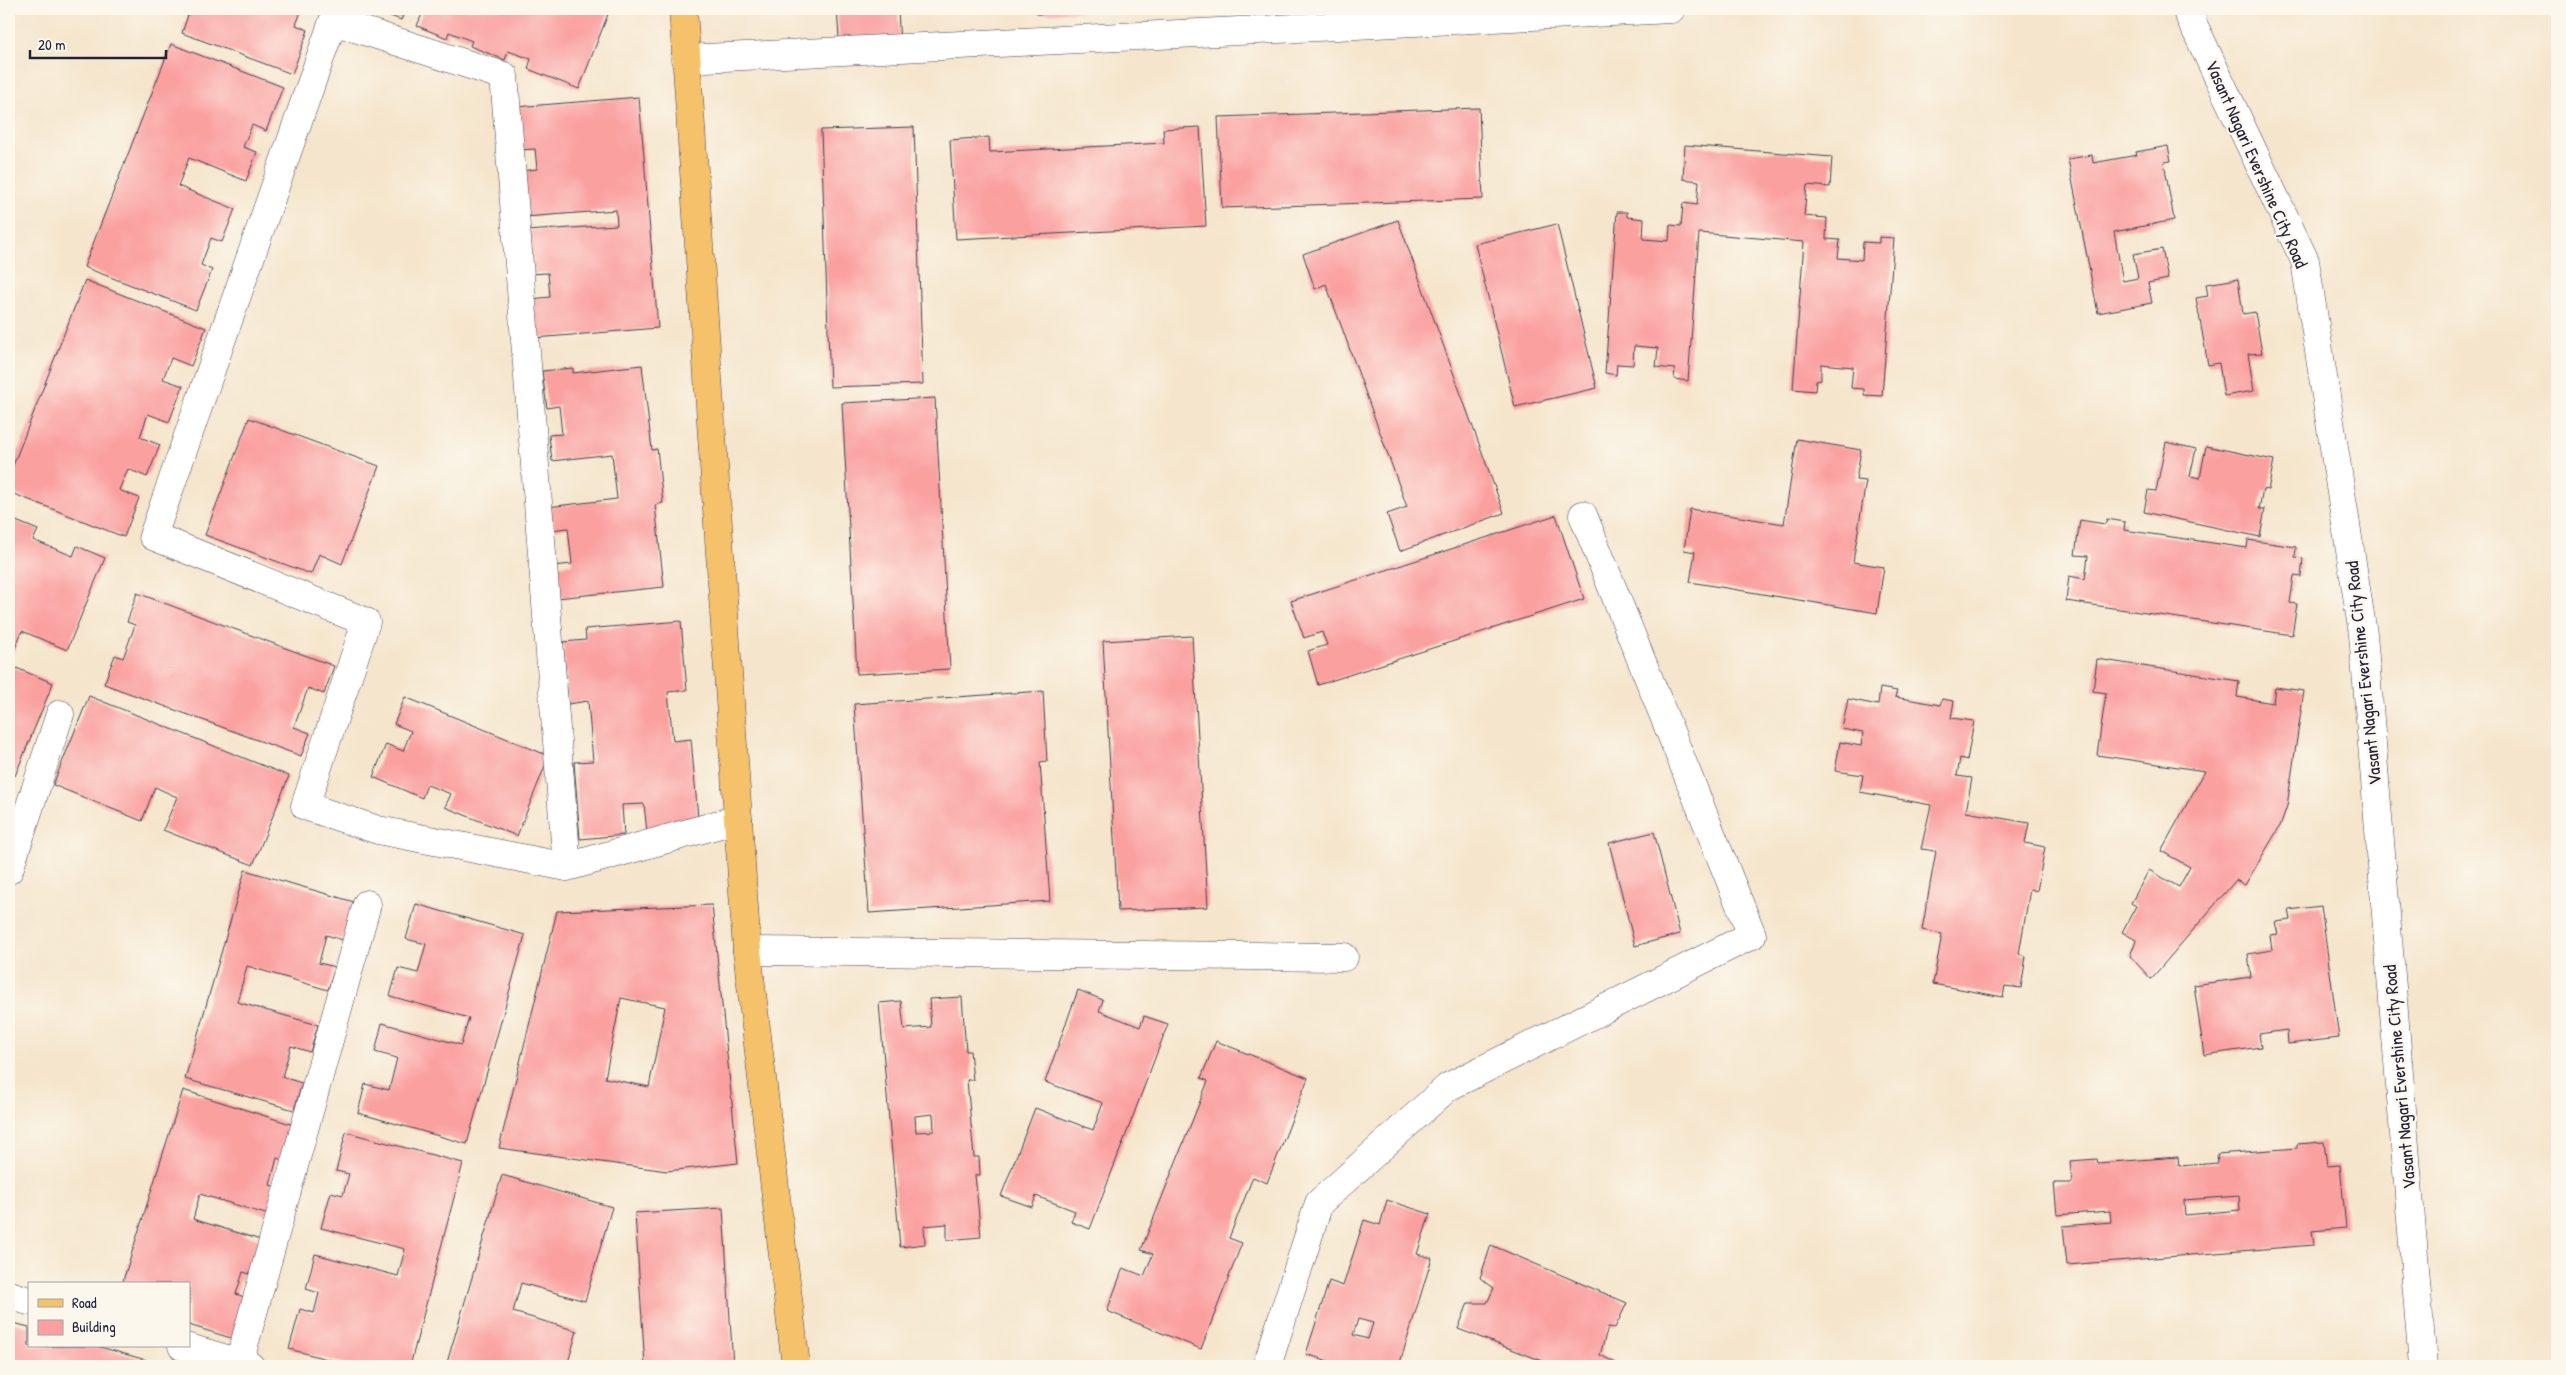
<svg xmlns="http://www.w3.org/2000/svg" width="2566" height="1375" viewBox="0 0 2566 1375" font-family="'Patrick Hand',sans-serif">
	<rect width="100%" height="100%" fill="#fbf7ec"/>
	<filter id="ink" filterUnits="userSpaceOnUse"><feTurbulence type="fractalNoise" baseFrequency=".02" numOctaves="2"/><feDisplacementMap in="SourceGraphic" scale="10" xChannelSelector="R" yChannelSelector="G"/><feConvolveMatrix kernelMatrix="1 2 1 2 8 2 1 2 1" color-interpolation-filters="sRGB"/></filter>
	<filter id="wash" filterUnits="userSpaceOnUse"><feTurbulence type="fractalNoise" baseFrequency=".0096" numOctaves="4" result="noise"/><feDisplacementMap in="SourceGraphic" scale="20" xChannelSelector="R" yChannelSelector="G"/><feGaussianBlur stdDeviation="1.12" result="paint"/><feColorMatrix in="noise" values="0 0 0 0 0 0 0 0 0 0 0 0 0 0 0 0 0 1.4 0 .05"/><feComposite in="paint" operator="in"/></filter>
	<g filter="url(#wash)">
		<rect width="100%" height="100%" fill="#f5e5cc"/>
		<g id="blocks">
			<path fill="#faa1a0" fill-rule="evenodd" d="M190,9h112l-6,16 12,5 -16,44 -110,-41z
				M372,9h34l-5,11z
				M424,9h186l-31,80 -51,-20 3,-10 -23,-8 -3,9 -35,-14 2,-5 -23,-9 -2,6 -30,-12z
				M837,9h61l2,36 -61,-7z
				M1036,9h73v1l-72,4z
				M171,44l112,43 -17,44 -14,-6 -9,22 14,5 -11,29 -57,-23 -11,28 57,23 -13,33 -11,-4 -10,27 11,5 -16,40 -112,-43z
				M639,97l19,231 -123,10 -3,-39 18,-2 -2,-24 -19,1 -3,-43 91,-6 -1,-15 -91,7 -4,-46 16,-2 -2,-20 -16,1 -3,-43z
				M1479,108l4,91 -261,9 -4,-91z
				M914,127l9,257 -93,3 -9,-257z
				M1200,127l6,99 -250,13 -6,-99 39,-3 1,15 174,-9 -1,-14z
				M1685,145l147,12 -2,30 -23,-2 -3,31 23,2 -1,21 14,1 -2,18 24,2 1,-18 16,1v-6l15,1 -12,158 -18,-1v-6l-13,-1 2,-21 -32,-3v16l-5,1 -1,10 -22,-2 11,-147 -105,-9 -11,148 -14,-2 1,-10 -19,-2 2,-19 -24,-2 -1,19 -16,-1 -1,11 -11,-2 12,-161h10v5l17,2 -1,20 26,2 1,-16 11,1 2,-23 14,2 2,-24 -16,-2z
				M2168,146l3,15 -7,1 10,58 -60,12 9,49 15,-3 -5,-24 29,-5 6,30 -20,4 4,20 -54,10 -30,-154 24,-4 1,8 44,-8 -1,-3z
				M1398,220l106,293 -104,38 -13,-37 20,-7 -81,-223 -11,5 -12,-35z
				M1557,224l40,164 -82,19 -40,-163z
				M2238,279l5,35 12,-2 7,41 -14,1 6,37 -30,5 -5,-33 -11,2 -12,-67 12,-2 -2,-12z
				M85,280l121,48 -15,38 -20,-8 -8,21 20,7 -14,36 -21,-8 -8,23 20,8 -13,32 -19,-8 -9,21 20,8 -15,39 -115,-45v-16z
				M642,365l10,85 5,-1 6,54 -8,2 9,82 -107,11 -5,-32 20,-2 -4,-36 -18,2 -3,-23 70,-8 -5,-45 -60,7 -3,-26 13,-1 -3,-28 -12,2 -5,-37 31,-3v5z
				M935,398l15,271 -93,5 -15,-271z
				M249,418l130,48 -37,98 -23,-10 -8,20 -106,-39z
				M1797,439l64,11 -5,30 10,1 -13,81 31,5 -7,46 -187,-31 5,-30 -11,-2 6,-41 94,15z
				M2166,442l30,7 -6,27 10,2 6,-32 68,14 -6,30 -5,-1 -4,20h6l-5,28 -116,-25 4,-22 8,1z
				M1556,515l28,84 -266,86 -10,-34 19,-6 -5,-13 -18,6 -13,-37z
				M9,518l29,12 -5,10 40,16 4,-10 28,12 -38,92 -45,-19 -13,33z
				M2107,519l18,3 -1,8 123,18 1,-8 48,7 -1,10 8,1 -2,19 -7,-1 -4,27 7,1 -5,31 -226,-34 3,-25 16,3 3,-23 -13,-1 5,-35 25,4z
				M137,593l197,73 -10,28 -16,-6 -14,39 16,6 -9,23 -197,-72 11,-29 8,3 12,-33 -8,-3z
				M681,621l6,69 -19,2 5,49 18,-2 8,90 -52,4 -3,-29 -22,1 2,30 -44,4 -6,-77 19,-1 -5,-60 -20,3 -5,-62 23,-2 -1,-11z
				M1192,636l16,271 -90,4 -15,-270z
				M2097,659l142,22 -2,16 36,6 2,-16 29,4 -17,115 -7,20 -35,59 -9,-5 -85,99 -21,-23 6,-16 -14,-8 14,-26 -5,-3 18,-33 30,17 11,-20 -29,-16 44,-80 -108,-16 9,-62 -13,-2z
				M9,665l44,18 -38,93 -6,-3z
				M1880,688l17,3 -2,6 45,8 2,-6 12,2 -3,17 23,3 -7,39 -7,-2 -3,18 15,2 -6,34 63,11 -4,20 20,4 -8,44 -7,-2 -11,65 7,2 -5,32 -16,-2 -2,11 -70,-13 9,-50 -20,-4 14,-79 -15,-2 10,-44 -71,-13 3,-17 -28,-4 5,-29 21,4 2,-13 -21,-4 6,-30 30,6z
				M1043,691l4,70 -7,1 10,139 -181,12 -15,-209z
				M89,696l200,80 -36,89 -90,-35 14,-33 -22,-10 -13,34 -89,-36z
				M405,697l144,59 -32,80 -72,-29 6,-13 -24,-9 -5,13 -49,-21 13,-33 17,7 8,-20 -17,-7z
				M1654,832l26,102 -45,12 -26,-103z
				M245,870l109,32 -11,38 -17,-5 -7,28 16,4 -7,23 -81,-24 -10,36 81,23 -8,27 -19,-6 -9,31 20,6 -8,27 -109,-31z
				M416,904l109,31 -58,209 -109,-31 7,-29 24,6 8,-32 -22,-6 7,-29 79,22 8,-27 -79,-22 8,-28 20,5 8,-29 -20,-5z
				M712,905l26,258 -71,8 -168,-23 58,-237zM621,998l44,9 -16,80 -44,-9z
				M2321,906l18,132 -51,6 -1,-14 -28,4 2,13 -57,8 -10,-70 57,-8 -3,-23 24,-4 -2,-15 8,-1 -3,-12 16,-2 -2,-10z
				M1078,990l25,10 -4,11 41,16 4,-11 24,8 -78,205 -19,-7 4,-11 -39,-15 -4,11 -31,-11 34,-88 58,22 10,-27 -58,-21z
				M962,997l4,54h4l3,29h-6l7,77h5l1,18h-5l6,62 -34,3v-16l-23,2 1,18 -25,3 -21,-244 22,-2 3,28 27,-2 -2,-28zM933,1114l1,17 -18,1 -1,-16z
				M1216,1041l92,37 -41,105 -14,-6 -24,61 13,5 -41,106 -94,-38 16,-43 21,8 9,-22 -12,-4 67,-169 -7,-3z
				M183,1090l117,37 -11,35 -12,-4 -7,27 11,4 -9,27 -72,-22 -7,25 71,22 -10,34 -11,-3 -7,22 11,4 -13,41 -45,-14v-41h-67z
				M346,1132l117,31 -53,203h-57l-64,-17 11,-40 14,4 5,-20 -13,-4 9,-35 83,22 7,-27 -84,-21 10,-36 12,3 6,-21 -13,-3z
				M2324,1142l3,24 13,-1 6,63 -34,3 2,14 -247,20 -4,-39 48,-4 -1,-11 -53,4 -3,-32h18l-2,-22 27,-2 1,4 80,-6 1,9 39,-3 -1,-9 80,-6v-4zM2239,1196l1,14 -55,5 -1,-15z
				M502,1175l110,32 -27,94 -64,-18 -8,29 64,19 -10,35h-121z
				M1387,1200l43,14 -13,40 15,4 -33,108h-55l-38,-12 23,-73 14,5 21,-66 16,5zM1358,1319l15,4 -5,16 -15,-4z
				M723,1208l10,158h-88l-10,-153z
				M1491,1245l136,58 -12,25 -7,-1 -8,28 22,11h-66l-98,-37 10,-26h19l7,-15 -14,-10z
				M9,1322l20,5v19h68l70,20h-158z"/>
		</g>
	</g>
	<g filter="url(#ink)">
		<use href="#blocks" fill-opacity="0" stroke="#423f51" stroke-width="1"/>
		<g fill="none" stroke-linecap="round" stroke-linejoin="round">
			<defs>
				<path id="minor" d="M2186,9l119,252 58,373 60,732
					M685,59l986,-50
					M567,867l-189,-37 -73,-24 61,-184 -213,-86 180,-515 171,55 63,791 171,-48
					M9,870l51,-156
					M747,951l597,6
					M9,1295l20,6
					M182,1346l68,20
					M239,1363l128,-459
					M1267,1366l52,-163 129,-116 304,-152 -169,-420"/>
				<path id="major" d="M683,9l64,942 49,415"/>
			</defs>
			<use href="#minor" stroke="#423f51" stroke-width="29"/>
			<use href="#major" stroke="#423f51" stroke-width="29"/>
			<use href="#minor" stroke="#fff" stroke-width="28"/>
			<use href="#major" stroke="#f5c16b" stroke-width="28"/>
		</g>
	</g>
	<g text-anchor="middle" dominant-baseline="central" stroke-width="4.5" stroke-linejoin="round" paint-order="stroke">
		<g font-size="18" fill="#22223b" stroke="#fbf7ec">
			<text transform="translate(2257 164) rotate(66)">Vasant Nagari Evershine City Road</text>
			<text transform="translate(2363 673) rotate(-96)">Vasant Nagari Evershine City Road</text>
			<text transform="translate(2399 1077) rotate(-95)">Vasant Nagari Evershine City Road</text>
		</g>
	</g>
	<rect width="2566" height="1375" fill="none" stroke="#fbf7ec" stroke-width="30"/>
	<rect x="28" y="1282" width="162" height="65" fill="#fbf7ec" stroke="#a4a2a5"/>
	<rect x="38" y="1299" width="25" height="8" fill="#f5c16b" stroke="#a4a2a5"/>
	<text x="72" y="1308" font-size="15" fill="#22223b">Road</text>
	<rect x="38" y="1320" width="25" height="15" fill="#faa1a0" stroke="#a4a2a5"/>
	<text x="72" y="1332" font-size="15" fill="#22223b">Building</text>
	<path d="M30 50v8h136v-8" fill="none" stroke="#22223b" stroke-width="2.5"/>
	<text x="38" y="50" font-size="15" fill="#22223b" stroke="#fbf7ec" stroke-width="4" paint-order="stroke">20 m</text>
</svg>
